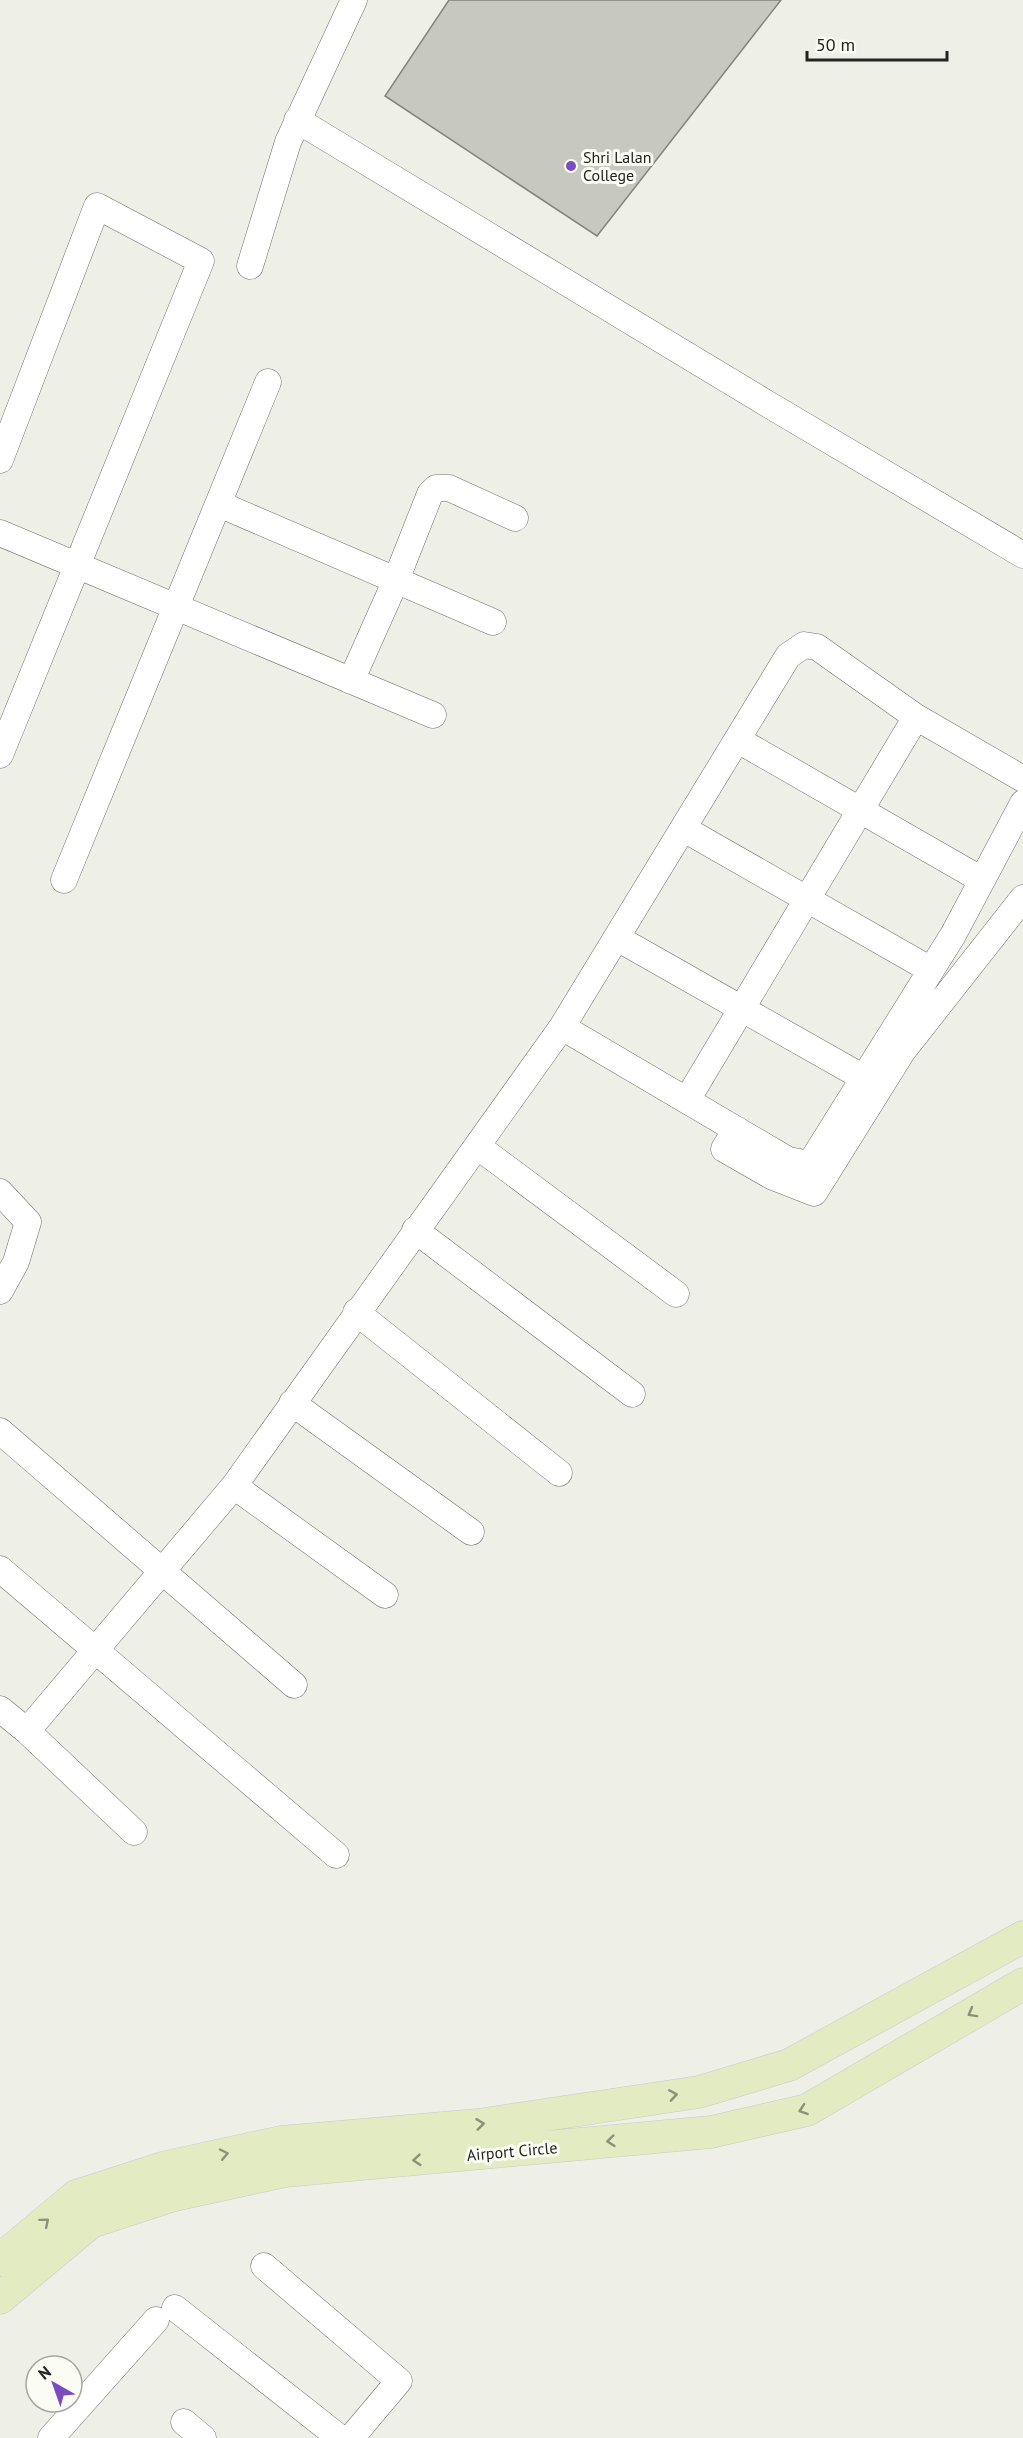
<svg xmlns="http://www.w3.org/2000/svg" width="1023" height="2438" viewBox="0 0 1023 2438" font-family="'PT Sans',sans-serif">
	<rect width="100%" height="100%" fill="#eef0e8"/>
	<path fill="#c7c9c1" stroke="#82847d" stroke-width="1.5" d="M449,0h332l-184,236 -212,-140z"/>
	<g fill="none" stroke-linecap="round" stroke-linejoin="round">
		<defs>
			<path id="minor" d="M297,120l474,286 252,149
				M250,266l38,-124 66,-142
				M0,460l97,-254 104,55 -201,494
				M219,504l274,118
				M0,533l433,182
				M351,681l45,-101 34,-86 6,-6h13l66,30
				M738,740l244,140
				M684,829l247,141
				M64,880l204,-498
				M617,938l247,140
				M562,1027l226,133 22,4 143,-229 70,-132
				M687,1100l229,-383
				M736,1129l-12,20 49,28 41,16 88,-141 121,-154
				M477,1146l199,148
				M0,1192l28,30 -12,40 -16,29
				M415,1230l217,164
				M356,1312l203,161
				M292,1403l179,129
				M0,1431l294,254
				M234,1486l151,109
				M0,1569l336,286
				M0,1709l27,22 107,101
				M27,1731l207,-245 328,-459 226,-371 16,-11 13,2 99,70 107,62
				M264,2266l135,115 -48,57
				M175,2308l165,130
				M184,2422l19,16
				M51,2438l105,-118"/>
			<path id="major" d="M0,2260l76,-64 90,-29 115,-25 197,-17 221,-33 90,-27 234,-128
				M0,2298l91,-76 83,-27 111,-24 426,-39 96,-22 216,-126"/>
		</defs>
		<use href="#minor" stroke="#6f7069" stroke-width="27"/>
		<use href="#major" stroke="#cacac9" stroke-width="33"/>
		<use href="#minor" stroke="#fff" stroke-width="26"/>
		<use href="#major" stroke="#e2ebc1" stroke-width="32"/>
	</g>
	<defs><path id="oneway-chevron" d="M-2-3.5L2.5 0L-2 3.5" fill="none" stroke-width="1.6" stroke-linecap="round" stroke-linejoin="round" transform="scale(1.5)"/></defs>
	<g stroke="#8c9179">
		<use href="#oneway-chevron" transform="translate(972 2013) rotate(151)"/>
		<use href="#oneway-chevron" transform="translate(673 2095) rotate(-9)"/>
		<use href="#oneway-chevron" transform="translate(803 2110) rotate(161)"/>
		<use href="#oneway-chevron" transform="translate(480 2124) rotate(-7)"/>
		<use href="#oneway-chevron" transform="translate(611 2141) rotate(174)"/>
		<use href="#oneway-chevron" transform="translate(224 2154) rotate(-12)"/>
		<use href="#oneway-chevron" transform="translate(417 2160) rotate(175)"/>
		<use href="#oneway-chevron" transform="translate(45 2222) rotate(-40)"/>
	</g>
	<circle fill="#7a4bc3" stroke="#fbfdf5" stroke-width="2" cx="571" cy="166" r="6"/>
	<g text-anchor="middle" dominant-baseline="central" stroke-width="6" stroke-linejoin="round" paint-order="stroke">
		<g font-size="16" fill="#232320" stroke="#fbfdf5" text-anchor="start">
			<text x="583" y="157">Shri Lalan<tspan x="583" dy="18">College</tspan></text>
		</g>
		<g font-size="16" fill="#232320" stroke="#fbfdf5">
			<text transform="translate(512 2151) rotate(-5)">Airport Circle</text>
		</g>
	</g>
	<g transform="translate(54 2384) rotate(320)"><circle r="28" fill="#fbfdf5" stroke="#a5a6a0" stroke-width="1.5"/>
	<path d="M0-4.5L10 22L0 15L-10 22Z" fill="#7a4bc3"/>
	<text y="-9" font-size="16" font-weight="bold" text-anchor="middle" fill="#232320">N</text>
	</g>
	<path d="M807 51v9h140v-9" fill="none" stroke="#232320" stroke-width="3"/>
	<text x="816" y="51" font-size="18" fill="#232320" stroke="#fbfdf5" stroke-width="4.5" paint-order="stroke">50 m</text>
</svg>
